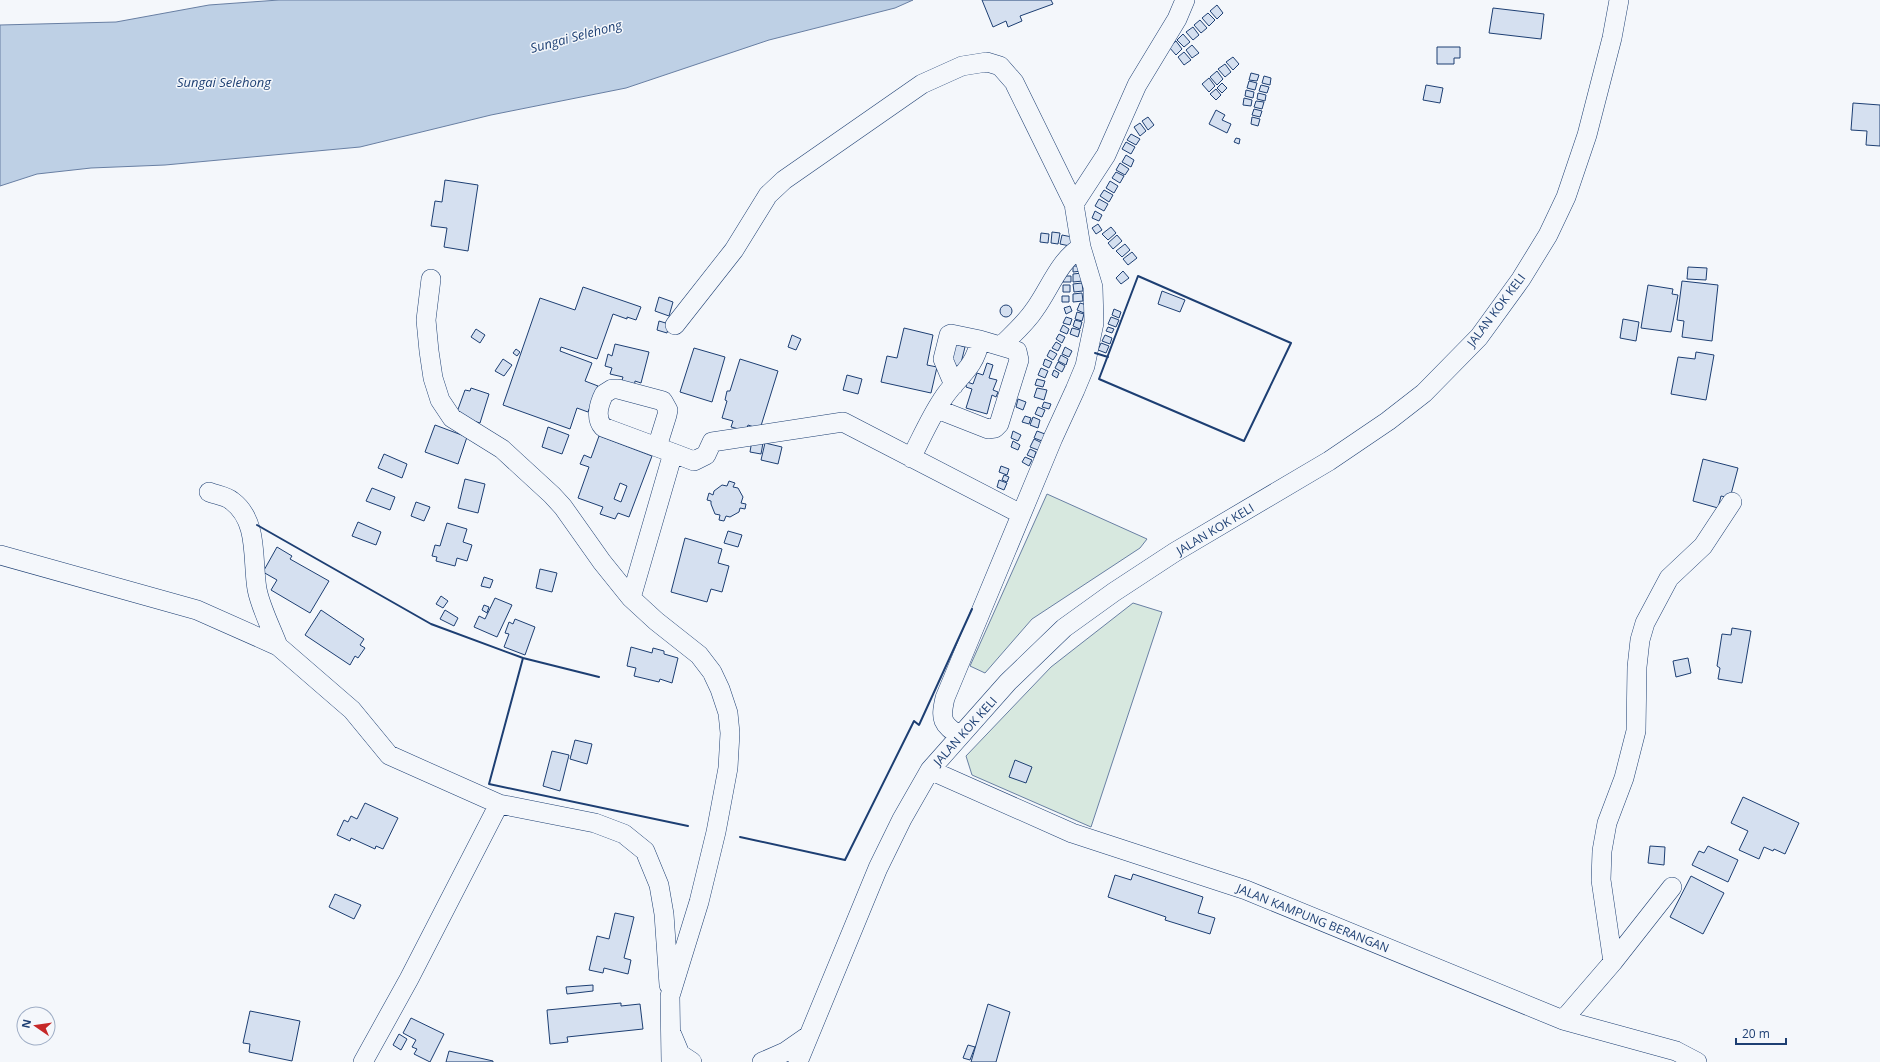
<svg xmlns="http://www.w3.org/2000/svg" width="1880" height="1062" viewBox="0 0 1880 1062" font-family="'Open Sans',sans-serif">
	<rect width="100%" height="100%" fill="#f4f7fb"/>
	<path fill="#d7e8df" stroke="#687fa3" d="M1047,494l100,45 -7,9 -108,71 -47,54 -15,-7z
		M1133,603l29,9 -71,215 -119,-52 -6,-19 85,-89z"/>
	<path fill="#bed0e5" stroke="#687fa3" d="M279,0h634l-18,8 -126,32 -143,48 -135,27 -131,32 -195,18 -74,3 -54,6 -37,12v-161l116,-3 93,-17z"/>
	<path fill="#d5e0f0" stroke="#1d3f73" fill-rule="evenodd" d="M982,0h69l2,4 -33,12 2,5 -14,6 -2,-6 -13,6z
		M1217,5l6,8 -6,6 -7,-8z
		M1493,8l51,6 -3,25 -52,-6z
		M1208,13l7,7 -6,6 -7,-8z
		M1200,20l7,8 -6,5 -7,-8z
		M1193,27l6,8 -6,5 -7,-8z
		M1183,34l7,8 -6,5 -7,-7z
		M1176,41l6,8 -6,6 -7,-8z
		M1192,45l7,8 -7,5 -6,-8z
		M1437,47h23v11h-6v6h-17z
		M1184,52l7,8 -7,5 -6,-8z
		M1233,57l6,7 -6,6 -7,-8z
		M1225,64l6,8 -6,5 -7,-8z
		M1217,71l6,8 -6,6 -7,-8z
		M1251,73l8,2 -2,6 -8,-1z
		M1264,76l7,2 -1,7 -8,-2z
		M1209,78l6,8 -6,6 -7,-8z
		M1249,81l8,2 -2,7 -8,-2z
		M1222,83l5,5 -5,5 -5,-5z
		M1261,85l8,2 -2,6 -8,-2z
		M1426,85l17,3 -3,15 -17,-3z
		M1216,89l5,6 -5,5 -6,-6z
		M1246,90l8,2 -1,6 -8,-2z
		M1258,93l8,2 -1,6 -8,-2z
		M1244,98l8,2 -1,6 -8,-1z
		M1256,101l8,1 -2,7 -8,-2z
		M1853,103l27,2v41l-14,-1 1,-14 -16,-1z
		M1254,109l8,2 -2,6 -8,-2z
		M1216,110l9,5 -3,5 9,4 -4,9 -18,-9z
		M1148,117l6,8 -6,5 -6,-9z
		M1252,117l8,2 -2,7 -7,-2z
		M1140,123l6,8 -6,5 -6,-9z
		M1131,134l9,5 -4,6 -9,-5z
		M1236,138l4,1 -1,5 -5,-2z
		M1126,142l9,5 -4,7 -9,-5z
		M1126,155l8,5 -3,7 -9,-5z
		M1120,163l9,6 -4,6 -9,-5z
		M1116,172l8,4 -4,7 -8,-5z
		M445,180l33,5 -10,66 -24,-4 3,-19 -16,-2 4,-25 7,1z
		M1110,181l8,5 -4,7 -8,-5z
		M1104,190l9,5 -4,7 -9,-6z
		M1099,199l9,5 -4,7 -9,-5z
		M1095,211l7,4 -3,6 -7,-3z
		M1098,224l4,6 -6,4 -4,-6z
		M1111,227l5,6 -8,7 -6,-6z
		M1052,232l8,1 -2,11 -7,-1z
		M1041,233l8,1 -1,9 -8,-1z
		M1062,235l10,2 -2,9 -10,-2z
		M1117,235l5,6 -9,8 -5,-6z
		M1125,244l5,6 -8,7 -6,-6z
		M1132,252l5,6 -9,7 -5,-6z
		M1073,266h8l1,5 -9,1z
		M1688,267l19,1 -1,12 -19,-1z
		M1123,271l6,7 -8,6 -5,-6z
		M1082,273l1,8 -10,1v-8z
		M1064,276h7v6h-8z
		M1682,281l36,4 -6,56 -30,-4 2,-16 -7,-1z
		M1082,283l1,8 -9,1 -1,-8z
		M1063,285h7v7h-7z
		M1648,285l25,4 -1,5 6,1 -7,37 -30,-4z
		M583,287l58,20 -5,13 -9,-3v2l-14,-5 -16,45 -36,-12 -1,4 32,12 -7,18 13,5 -10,26 -11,-4 -7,21 -67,-24 37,-107 35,12z
		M1162,291l23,9 -5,12 -22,-8z
		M1082,293l1,8 -10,1v-8z
		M1062,296h7v6h-7z
		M659,297l14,5 -4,14 -14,-5z
		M1080,303l7,2 -3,8 -7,-3z
		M1000 311a6 6 0 1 1 12 0a6 6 0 1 1-12 0Z
		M1070,306l2,5 -6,3 -2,-6z
		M1114,309l7,3 -2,6 -7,-3z
		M1077,312l7,2 -2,7 -7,-2z
		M1066,317l6,2 -2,6 -7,-2z
		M1111,317l8,3 -3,7 -8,-3z
		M1623,319l16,3 -3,19 -16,-3z
		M1075,320l7,2 -2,7 -7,-3z
		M659,321l10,3 -2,9 -10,-3z
		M1063,325l6,4 -2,5 -7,-3z
		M1108,327l6,2 -2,4 -6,-2z
		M904,328l29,7 -6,30 10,2 -6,26 -50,-11 6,-26 10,2z
		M1072,328l8,2 -2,7 -8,-3z
		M476,329l9,6 -5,8 -9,-6z
		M1059,334l6,3 -3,6 -6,-4z
		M792,335l9,4 -5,11 -8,-3z
		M1105,335l7,3 -2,6 -8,-3z
		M1056,342l5,3 -3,6 -6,-3z
		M952,343l13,4 -5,20 -14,-4z
		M1101,343l8,3 -3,7 -8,-3z
		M615,344l34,8 -8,31 -6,-2 -1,7 -13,-4 2,-7 -13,-3 2,-6 -7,-2 3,-12 4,2z
		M1065,347l7,4 -3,6 -7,-3z
		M694,348l31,9 -13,45 -32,-10z
		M516,349l4,3 -3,4 -4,-3z
		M1050,350l7,4 -4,6 -6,-4z
		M1696,352l18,3 -8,45 -35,-6 7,-37 17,2z
		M1061,355l7,4 -2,6 -8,-4z
		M503,359l9,6 -8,11 -9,-5z
		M740,359l38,12 -18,58 -12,-4 -2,6 -15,-4 2,-6 -11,-3 5,-17 -2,-1 2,-9h3z
		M1045,359l7,3 -3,6 -6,-3z
		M1058,362l7,4 -3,6 -7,-4z
		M987,363l6,2 -4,13 8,2 -4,10 5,2 -2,5 -4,-2 -5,19 -21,-6 6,-19 -6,-2 1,-5 6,2 4,-11 6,2z
		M1041,368l7,3 -3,7 -7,-3z
		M1054,370l5,3 -2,5 -5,-3z
		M847,375l15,4 -4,15 -15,-4z
		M1037,379l8,2 -2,6 -8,-2z
		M471,388l18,6 -9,29 -19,-6 -4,-5 8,-22 5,1z
		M1037,388l10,2 -3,10 -10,-3z
		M1018,399l8,3 -3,8 -7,-3z
		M1044,402l7,2 -2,5 -7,-2z
		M1038,407l7,3 -3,7 -7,-3z
		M1025,416l6,2 -2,6 -7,-2z
		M1033,417l7,3 -2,8 -8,-3z
		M435,425l32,12 -9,27 -33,-12z
		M548,427l21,8 -7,19 -20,-7z
		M1013,431l8,4 -3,6 -7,-3z
		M1037,431l8,3 -3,7 -8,-3z
		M599,436l53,20 -23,61 -11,-4 -3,6 -15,-5 3,-7 -25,-9 11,-31 -9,-3 4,-9 7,3zM620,483l7,3 -6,16 -7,-3z
		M1034,439l8,4 -4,7 -8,-3z
		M752,440l11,3 -2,11 -11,-2z
		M1013,441l7,4 -2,5 -7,-3z
		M765,443l17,4 -4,17 -17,-4z
		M1030,449l6,3 -2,6 -7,-3z
		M384,454l23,10 -5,14 -24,-10z
		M1025,457l7,3 -3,6 -7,-4z
		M1703,459l35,9 -8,30 -9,-2 -3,12 -25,-7z
		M1001,466l8,3 -2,6 -8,-3z
		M1004,475l5,2 -2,5 -5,-2z
		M465,479l20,5 -7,29 -20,-5z
		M999,480l8,3 -3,7 -7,-3z
		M729,481l6,2 -2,4 5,1 5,9 -2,6 5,1 -1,5 -5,-1 -1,4 -9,5 -4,-1 -2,5 -5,-1 1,-5 -5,-1 -4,-10v-3l-4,-1 2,-7 4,2 1,-4 8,-6 5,1z
		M372,488l23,9 -5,13 -24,-9z
		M416,502l14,5 -6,14 -13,-5z
		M358,522l23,10 -5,13 -24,-9z
		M447,523l20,6 -4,13 9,3 -5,16 -10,-3 -2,8 -19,-5 1,-4 -5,-1 3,-11 5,1z
		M728,531l14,4 -4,12 -14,-4z
		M685,538l37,11 -4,14 11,3 -7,26 -11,-3 -4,13 -36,-10z
		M277,547l15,9 -2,3 39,22 -19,32 -39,-23 6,-10 -14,-8z
		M540,569l17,4 -5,19 -16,-4z
		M484,577l9,3 -3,8 -9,-2z
		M441,596l7,5 -5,7 -7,-4z
		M495,598l17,7 -15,32 -23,-10 5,-11 6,3z
		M484,605l5,2 -2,6 -5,-3z
		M321,610l43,29 -4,6 5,3 -7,10 -3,-2 -5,9 -45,-30z
		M445,610l13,8 -4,8 -14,-7z
		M515,619l20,8 -10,28 -21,-8 5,-13 -4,-1 4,-11 4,2z
		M1732,628l19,3 -9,52 -24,-4 2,-11 -3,-2 5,-32 9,1z
		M631,647l21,6 1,-5 11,3v3l14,4 -6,25 -12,-4 -1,3 -25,-6 2,-8 -9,-2z
		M1688,658l3,15 -15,4 -3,-16z
		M575,740l17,4 -5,20 -17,-5z
		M552,751l17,4 -9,36 -17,-5z
		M1015,760l17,7 -6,16 -17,-6z
		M1743,797l56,26 -14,31 -11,-5 -1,2 -9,-4 -5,12 -20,-9 9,-19 -17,-8z
		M365,803l33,15 -15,31 -7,-3 -1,3 -24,-11 -1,3 -13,-6 7,-15 4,2 3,-6 6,3z
		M1650,846l15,1 -1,18 -16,-2z
		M1708,846l30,14 -10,22 -36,-17 7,-14 5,2z
		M1133,874l70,23 -5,16 17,5 -5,16 -45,-14 1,-3 -58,-20 7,-22 16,5z
		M1691,876l33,17 -21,41 -33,-17z
		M335,894l26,11 -7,14 -25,-12z
		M615,913l19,4 -10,41 7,2 -3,14 -24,-6 -1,5 -14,-3 8,-34 12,3z
		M593,985v6l-26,3 -1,-7z
		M621,1003v3l19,-2 3,25 -76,8 1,5 -18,2 -3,-34z
		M988,1004l22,8 -14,50h-25z
		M250,1011l50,10 -8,40 -43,-9 1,-8 -7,-1z
		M411,1018l33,16 -14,28 -16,-8 3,-5 -5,-2 4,-7 -13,-7z
		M399,1034l8,5 -6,11 -8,-5z
		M968,1045l7,2 -5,13 -7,-2z
		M449,1051l44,10v1h-47z"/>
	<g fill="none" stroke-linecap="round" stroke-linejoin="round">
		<defs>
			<path id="minor" d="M1074,204l32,-49 31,-70 40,-66 8,-19
				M431,279l-5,41 3,31 4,27 7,22 12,18 50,31 50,46 11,12 39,55 29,36 25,23 43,34 13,17 8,17 8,24 2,20 -2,35 -12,64 -17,70 -29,94 1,66
				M675,325l59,-75 34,-55 16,-15 138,-96 40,-18 25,-4 13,4 14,16 60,122 7,43 12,40 1,36 -9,43 -10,24 -22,48 -108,260c-5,22 -3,26 15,38
				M1001,346c12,-12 25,-23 34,-37 15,-21 24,-48 46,-62
				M954,385l-11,-26 6,-24 2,-1 29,6
				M673,453l21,8 12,-6 6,-13 131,-20 178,92
				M911,458c10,-19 19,-40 31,-58 15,-24 32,-29 38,-60l37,11 2,9 -20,64 -4,4 -7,1 -51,-20
				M209,492c7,3 17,4 23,9 27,20 20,59 25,88 3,17 15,41 21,57
				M0,555l197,55 81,36 74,64 37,45 110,49 96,19 29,11 21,17 14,34 5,29 5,71
				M631,598l42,-145 -70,-26c-8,-9 -4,-23 1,-33l8,-5h6l45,12 5,9 -1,5 -10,32
				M930,770l142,63 174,57 317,130 113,31 21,11
				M1613,962l-12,-82 1,-29 5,-28 17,-45 12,-47 1,-64 3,-27 5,-17 24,-45 34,-32 29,-44
				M1563,1020l50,-58 59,-75
				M672,1035l8,19 12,8
				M363,1062l46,-83 90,-175
				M762,1062l23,-10 23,-16
				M798,1062l80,-194 24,-49 28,-49 78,-88 56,-54 50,-36 61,-40 154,-91 59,-40 36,-28 55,-56 42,-58 27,-44 18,-38 21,-62 25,-97 7,-38"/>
		</defs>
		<use href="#minor" stroke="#1d3f73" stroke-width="20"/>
		<use href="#minor" stroke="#f4f7fb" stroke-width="19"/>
		<path stroke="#1d3f73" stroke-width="2" d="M1138,276l153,67 -47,98 -145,-62z
			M1095,353l13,4
			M257,525l174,99 92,34 -34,126 199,42
			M523,658l76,19
			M740,837l105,23 69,-139 5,4 53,-116"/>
	</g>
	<g text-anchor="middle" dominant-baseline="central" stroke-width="3" stroke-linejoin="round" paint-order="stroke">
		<g font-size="12" fill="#1d3f73" stroke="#f4f7fb">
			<text transform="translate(1496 310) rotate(-53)">JALAN KOK KELI</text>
			<text transform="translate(1215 529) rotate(-31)">JALAN KOK KELI</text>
			<text transform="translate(965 731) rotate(-48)">JALAN KOK KELI</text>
			<text transform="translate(1313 918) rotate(22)">JALAN KAMPUNG BERANGAN</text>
		</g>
		<g font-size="13" font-style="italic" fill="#1d3f73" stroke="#f4f7fb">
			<text transform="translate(576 36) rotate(-15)">Sungai Selehong</text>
			<text x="224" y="82">Sungai Selehong</text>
		</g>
	</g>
	<g transform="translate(36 1026) rotate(283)"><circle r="19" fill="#f4f7fb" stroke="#9eadc5"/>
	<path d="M0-3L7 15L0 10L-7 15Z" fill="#c62828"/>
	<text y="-6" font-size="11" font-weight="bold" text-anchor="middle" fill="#1d3f73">N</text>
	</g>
	<path d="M1736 1038v6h50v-6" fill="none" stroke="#1d3f73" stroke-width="2"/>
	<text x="1742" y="1038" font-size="12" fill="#1d3f73" stroke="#f4f7fb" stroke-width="3" paint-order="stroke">20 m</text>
</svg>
